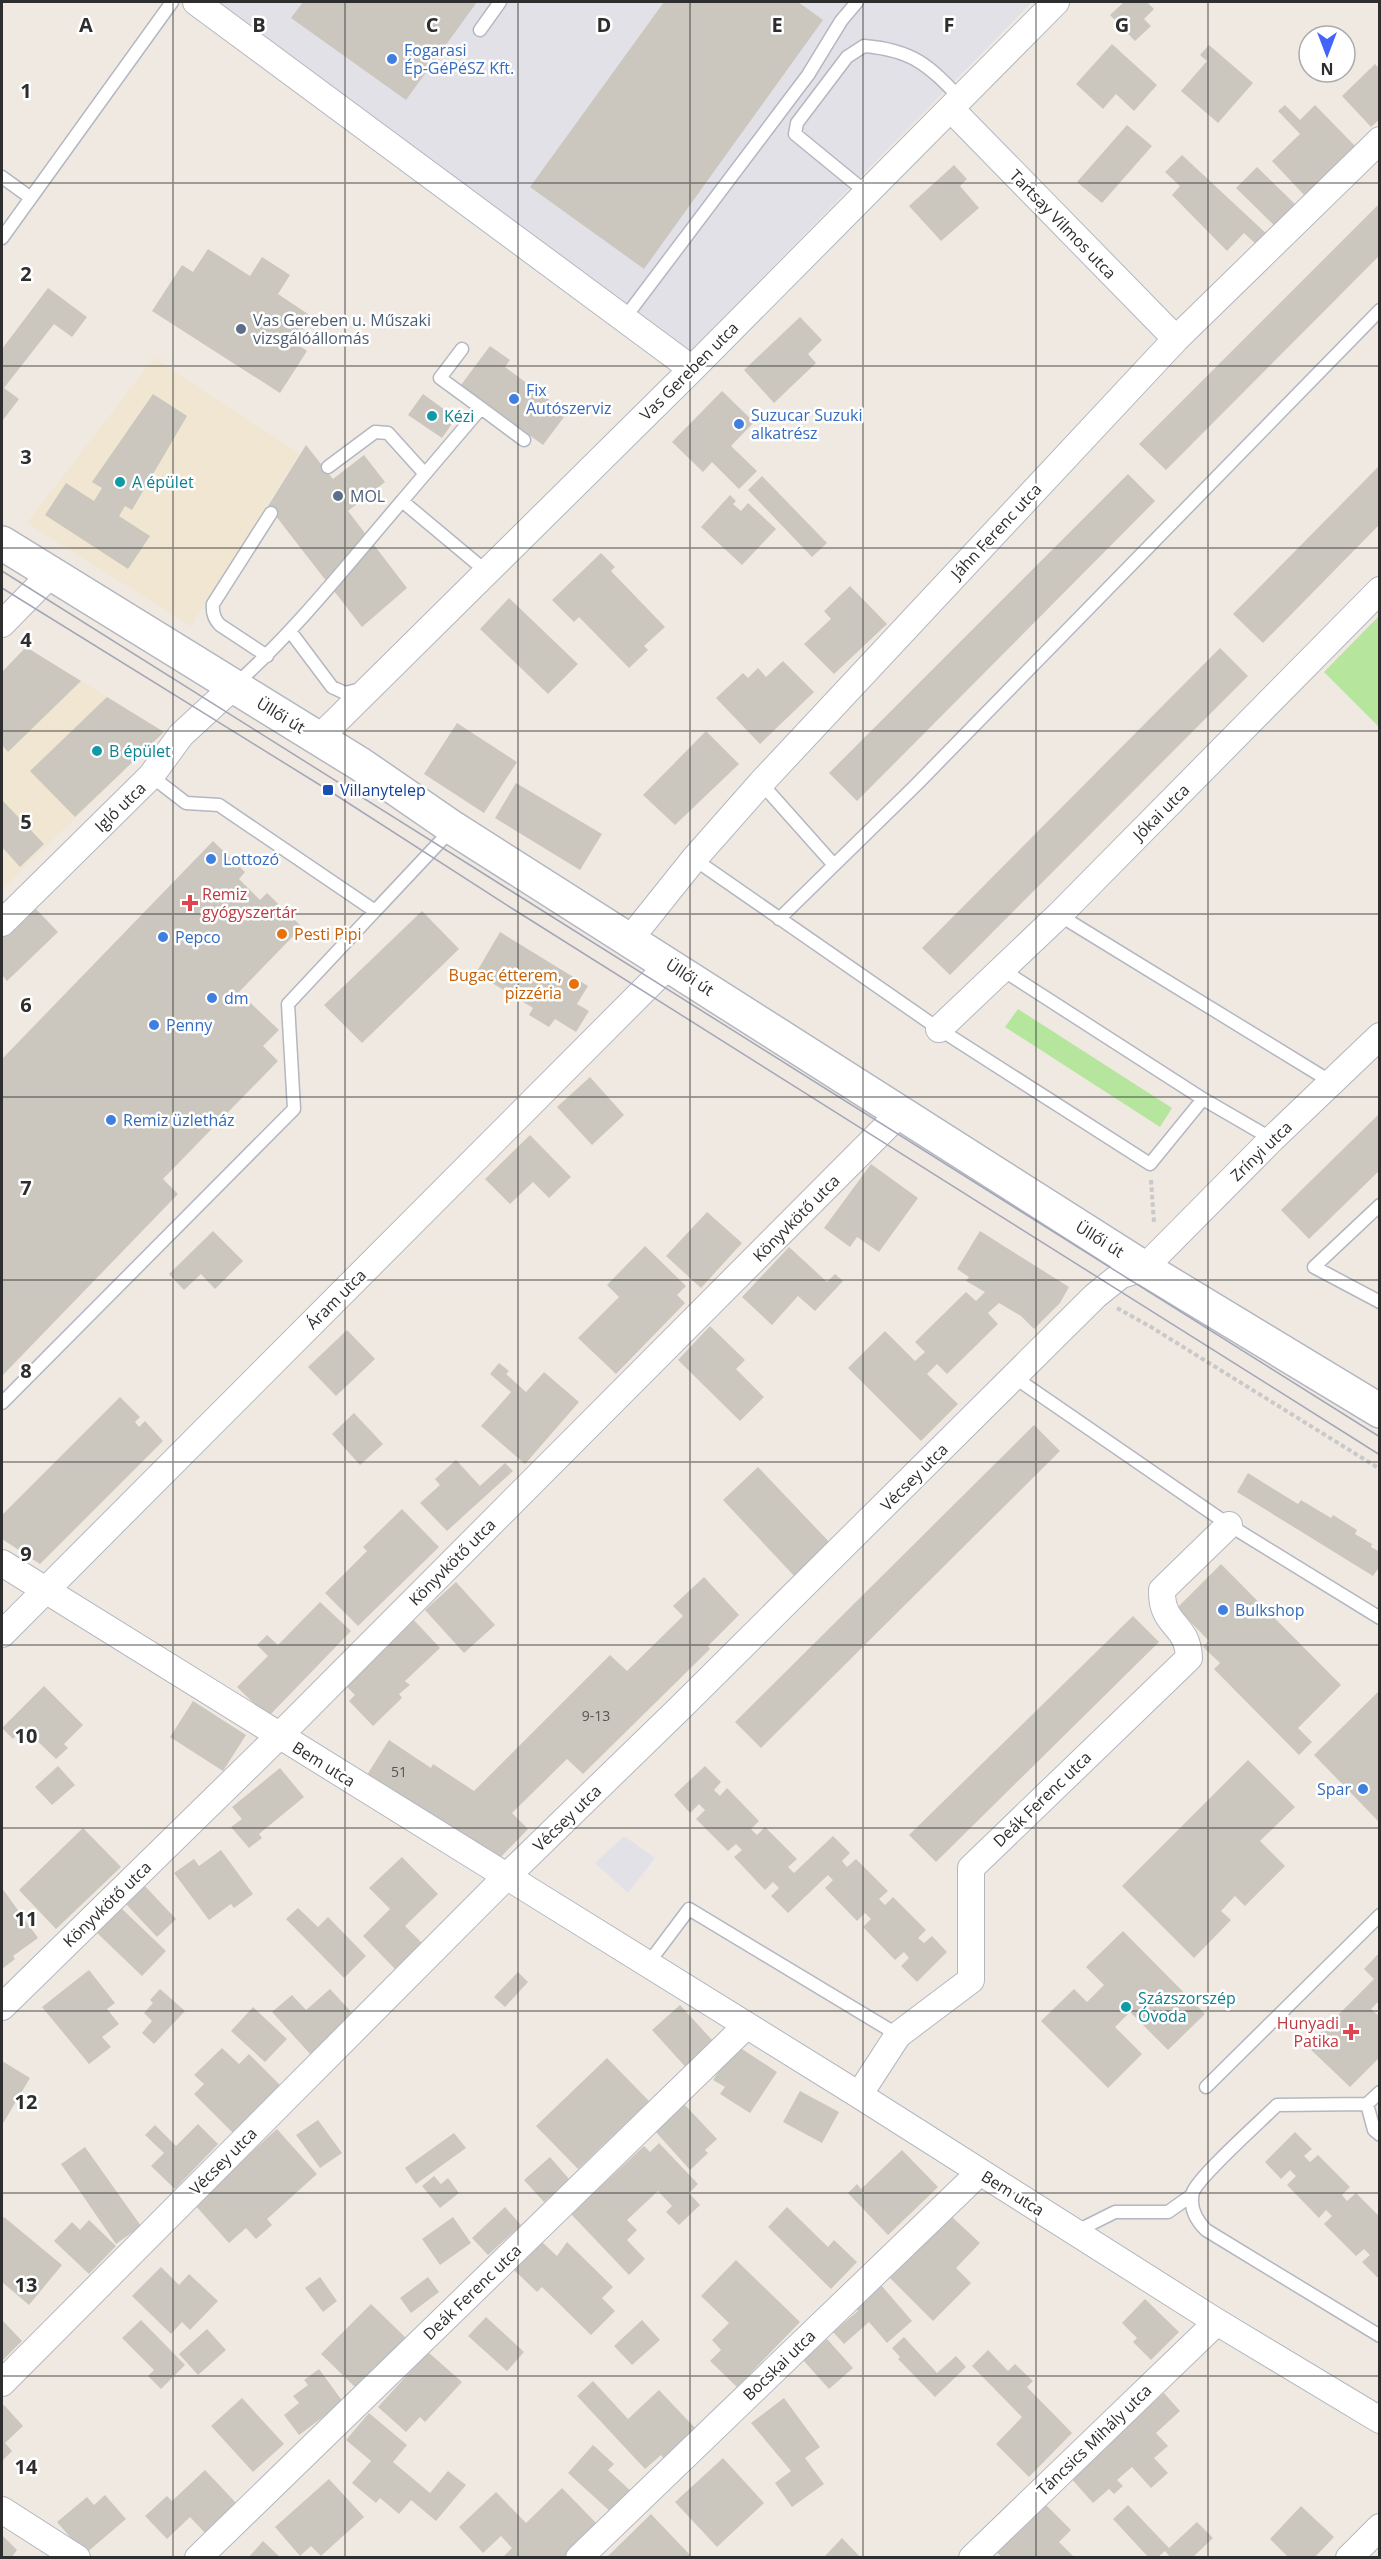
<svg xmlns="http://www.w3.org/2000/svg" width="1381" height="2559" viewBox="0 0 1381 2559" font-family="'Open Sans',sans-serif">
	<rect width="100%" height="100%" fill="#efe9e1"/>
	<path fill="#e3e1e8" d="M208,2h824l-348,355z
		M624,1836l31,22 -27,35 -33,-30z"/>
	<path fill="#f0e6d1" d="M154,358l145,96 -108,172 -164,-103z
		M26,647l138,85 -162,157v-217z"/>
	<path fill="#b6e59e" d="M1379,616v111l-55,-55z
		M1018,1009l154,99 -12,19 -155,-100z"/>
	<path fill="#cbc7bf" d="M303,2h174l-71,98 -115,-82z
		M664,2h134l25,18 -179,249 -114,-82z
		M1124,2h23l7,7 -10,10 7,7 -16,15 -25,-26z
		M1112,44l45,41 -23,26 -18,-17 -13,15 -27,-25z
		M1209,45l44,38 -35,40 -37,-32 26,-30 -7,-6z
		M1375,64l5,5v50l-9,8 -29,-31z
		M1285,105l15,15 15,-15 42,43 -51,49 -34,-36 28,-27 -22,-23z
		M1127,125l25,21 -50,57 -25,-21z
		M1182,155l88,82 -10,11 -16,-15 -17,18 -55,-56 8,-9 -15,-14z
		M954,165l13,14 -7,7 19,22 -38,33 -32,-35z
		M1257,167l42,41 -21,21 -42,-41z
		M1380,203v52l-214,215 -27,-26z
		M208,249l42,27 12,-19 28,18 -12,19 33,22 -17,26 13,9 -27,42 -128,-82 30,-46 11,7z
		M48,288l39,29 -15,20 -18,-13 -50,64 15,11 -16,21 -1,-71z
		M800,317l22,23 -14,14 8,9 -42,40 -30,-33z
		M490,346l20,14 -5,7 62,46 -24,32 -82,-60z
		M722,391l32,31 -23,24 26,25 -18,18 -27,-27 -9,10 -31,-30z
		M153,394l34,22 -55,94 -7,-4 -6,10 31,20 -22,33 -83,-54 21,-32 28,18 8,-13 -10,-6z
		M423,394l33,24 -14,20 -34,-23z
		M306,445l27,34 31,-24 21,27 -37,29 59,77 -45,39 -94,-121z
		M1380,465v59l-117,119 -30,-29z
		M1128,474l27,27 -298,300 -28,-28z
		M762,476l65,67 -15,14 -64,-67z
		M730,495l6,6 -3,3 8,7 7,-8 28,26 -34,36 -41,-38z
		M601,553l14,14 -4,4 54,56 -21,19 4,4 -19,18 -50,-51 -5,5 -22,-22z
		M850,586l37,38 -53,50 -30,-30 27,-25 -7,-8z
		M509,598l69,66 -30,30 -68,-65z
		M26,647l55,34 -73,71 -6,-7v-73z
		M1220,648l28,28 -298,299 -28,-27z
		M783,661l31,31 -54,52 -44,-46 27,-25 5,5 10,-10 8,9z
		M107,697l57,35 -89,85 -45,-46z
		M457,723l60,39 -33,51 -60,-39z
		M706,731l33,33 -64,61 -32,-30z
		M516,783l86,51 -22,36 -85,-52z
		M2,800l42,44 -24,23 -18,-20z
		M213,841l32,31 -6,7 21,21 7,-7 35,34 -63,65 40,38 -16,16 15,15 -115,118 15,15 -176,182v-317z
		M34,907l24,25 -51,49 -5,-6v-38z
		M422,911l37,38 -97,94 -38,-38z
		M500,932l88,54 -11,18 12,7 -13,21 -21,-13 -6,8 -20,-12 4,-7 -57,-35z
		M590,1077l34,38 -32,30 -35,-38z
		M1380,1113v57l-71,69 -28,-29z
		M530,1135l41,42 -22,21 -16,-16 -23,22 -25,-25z
		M871,1164l47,34 -39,54 -22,-15 -7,10 -26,-19z
		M707,1212l35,31 -41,45 -35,-32z
		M213,1231l30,30 -28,28 -14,-15 -17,16 -15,-16z
		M980,1231l89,56 -9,16 -26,26 -13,-13 -22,-13 -11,10 10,11 -51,50 -10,-10 -10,10 31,30 -37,37 -73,-73 37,-37 30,30 10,-9 -10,-10 51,-50 10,9 9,-9 -19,-11 3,-4 -12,-8z
		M645,1246l41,40 -9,9 8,8 -69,71 -38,-36 41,-41 -12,-12z
		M789,1247l38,35 8,-8 8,7 -28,30 -17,-15 -26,29 -30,-28z
		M710,1326l35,34 -9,9 28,28 -24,24 -62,-61z
		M347,1330l28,29 -39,37 -28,-29z
		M499,1363l10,8 -3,3 20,18 18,-20 35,30 -54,62 -44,-38 30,-34 -21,-18z
		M120,1397l20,20 -5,5 4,5 6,-6 18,20 -123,123 -38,-25v-24z
		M354,1413l29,31 -23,21 -28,-31z
		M1034,1425l26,26 -299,297 -26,-26z
		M456,1460l24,26 25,-23 8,8 -66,60 -27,-28 20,-18 -5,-6z
		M758,1467l75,79 -36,33 -74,-79z
		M1248,1473l50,31 3,-4 30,18 2,-3 24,15 -2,4 17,10 -1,3 9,5v14l-7,10 -136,-84z
		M402,1509l37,38 -81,79 -33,-33 42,-42 -4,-4z
		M1221,1564l120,121 -43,43 14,14 -13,13 -85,-86 6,-6 -17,-16 6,-6 -32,-33z
		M704,1577l35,38 -31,31 2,3 -127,125 -16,-15 -55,54 16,16 -29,30 -132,-84 22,-35 42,28 2,-4 41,27 136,-136 17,16 56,-55 -10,-10z
		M456,1582l39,43 -31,28 -39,-43z
		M320,1602l31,29 -83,86 -31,-30 31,-31 -11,-11 10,-10 11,10z
		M1133,1616l26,26 -223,220 -27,-27z
		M412,1618l28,30 -35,33 5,4 -11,9 3,4 -29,28 -24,-25 6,-6 -12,-12z
		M44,1686l39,39 -19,19 4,4 -12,11 -32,-31 -11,11 -11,-11z
		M1380,1690v133l-66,-68z
		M193,1701l53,34 -23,36 -53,-34z
		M1248,1760l47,47 -35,34 25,25 -40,40 -10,-10 -14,15 10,9 -37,38 -72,-72z
		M58,1766l17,19 -23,20 -17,-18z
		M705,1766l16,16 -7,8 6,6 7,-8 32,33 -8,8 6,6 8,-8 32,32 -9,8 6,6 39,-37 17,17 -8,8 5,6 9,-8 32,32 -9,8 6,6 8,-8 33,33 -8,8 6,5 8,-7 15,16 -30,30 -16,-16 8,-8 -5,-6 -9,8 -32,-33 8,-8 -6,-6 -8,8 -32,-33 8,-8 -5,-5 -40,38 -17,-17 8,-8 -6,-6 -8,8 -31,-33 8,-7 -6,-6 -8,7 -32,-32 9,-9 -6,-6 -9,9 -16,-18z
		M280,1768l24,29 -45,37 3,4 -13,10 -18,-21 11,-8 -10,-12z
		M83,1828l38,39 -65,62 -37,-39z
		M221,1850l32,44 -19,14 -3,-4 -22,16 -35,-47 20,-14 5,7z
		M402,1857l36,37 -33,32 17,17 -27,26 -32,-33 27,-27 -21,-21z
		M143,1884l33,35 -19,18 -33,-35z
		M2,1888l36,50 -25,18 2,3 -13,10z
		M119,1906l47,45 -24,25 -47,-45z
		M298,1908l20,19 10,-10 38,39 -22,22 -58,-59z
		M1123,1931l82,83 -37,36 -38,-38 -15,15 27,27 -34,34 -67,-67 33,-32 13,13 17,-17 -18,-18z
		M1380,1952v48l-9,9 9,8v40l-30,30 -43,-41 67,-67 -10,-10z
		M89,1970l26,33 -8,6 12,15 -17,13 9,10 -22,17 -47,-57z
		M518,1972l10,10 -23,25 -11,-10z
		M160,1989l25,22 -31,33 -12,-11 10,-12 -8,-8 9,-10 -3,-3z
		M330,1989l25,27 -44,39 -39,-43 20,-17 14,15z
		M680,2005l33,36 -22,32 -39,-43z
		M253,2007l34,32 -22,23 -34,-31z
		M736,2045l41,27 -27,41 -30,-19 5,-7 -12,-7z
		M222,2048l17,16 10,-10 33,33 -48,47 -40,-40 10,-10 -10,-9z
		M607,2058l42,43 -71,68 -42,-43z
		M2,2061l28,17 -28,47z
		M800,2091l39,21 -17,31 -39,-21z
		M684,2104l33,35 -12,11 3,3 -18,17 -35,-39z
		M318,2120l24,33 -22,15 -24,-33z
		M198,2124l20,20 -43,45 -24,-23 13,-13 -19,-18 10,-10 21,21z
		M277,2129l40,45 -50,45 5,6 -16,14 -10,-11 -17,15 -35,-39z
		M1295,2132l17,17 -8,7 6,6 8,-7 32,32 -8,8 5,6 9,-8 24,24v63l-18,-18 8,-7 -6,-6 -8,7 -32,-32 8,-8 -6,-6 -7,8 -32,-33 9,-9 -6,-6 -9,9 -16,-17z
		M454,2133l12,15 -50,36 -11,-16z
		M659,2143l39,41 -9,9 11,12 -21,20 -13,-13 6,-6 -14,-15 -31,29 10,10 -10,10 18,19 -16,16 -58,-61 73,-68 6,6z
		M85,2147l56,79 -25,18 -55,-80z
		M902,2150l36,37 -50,48 -40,-42 9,-9 4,5z
		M550,2157l19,22 -25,23 -20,-22z
		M434,2176l7,8 7,-6 11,15 -19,15 -18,-22z
		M505,2207l16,18 -33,30 -16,-17z
		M787,2207l41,40 6,-7 23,22 -26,27 -63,-62z
		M951,2216l29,27 -24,25 15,15 -38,38 -43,-43z
		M4,2217l58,48 -33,40 -27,-23v-63z
		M453,2217l18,26 -31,22 -18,-26z
		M89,2220l27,26 -27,28 -35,-33 18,-19 8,8z
		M542,2242l15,14 10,-14 46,45 -11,11 13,13 -24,24 -49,-48 -5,5 -23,-22z
		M736,2260l64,62 -63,65 -27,-26 11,-11 -9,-10 17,-17 -28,-27z
		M161,2267l18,18 10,-11 29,27 -28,29 -8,-8 -11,12 -39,-38z
		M320,2277l17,24 -14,11 -18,-24z
		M428,2277l11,15 -28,21 -11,-15z
		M881,2285l31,36 -25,22 -18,-21 -25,22 -11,-12 25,-21 -3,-4z
		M1145,2299l34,33 -28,28 -18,-18 4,-4 -15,-15z
		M371,2304l35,34 -49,51 -36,-35z
		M486,2317l38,35 -17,19 -39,-35z
		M2,2320l20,21 -20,20z
		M141,2320l44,45 -24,24 -13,-13 6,-6 -32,-32z
		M642,2320l18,20 -28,25 -18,-19z
		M207,2329l19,21 -28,25 -19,-21z
		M904,2337l33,36 19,-17 10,11 -31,30 -37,-38 2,-2 -8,-9z
		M827,2339l26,29 -24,21 -26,-29z
		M988,2350l20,21 7,-7 18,17 -6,6 45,46 -43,44 -33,-33 26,-27 -50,-51z
		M428,2352l34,30 -37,40 -5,-5 -14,15 -28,-25z
		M319,2369l24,33 -44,33 -15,-20 15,-12 -6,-7 15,-11 -4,-5z
		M593,2381l35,38 31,-29 36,38 -32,30 -2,-3 -16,14 -68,-73z
		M1164,2393l16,18 -24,22 12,13 -14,12 14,15 -17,15 -19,-21 -15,13 6,6 -9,8 -5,-5 -16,14 -24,-27z
		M242,2398l42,46 -31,28 -42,-46z
		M784,2398l36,49 -15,11 19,26 -32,23 -17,-24 16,-12 -40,-48z
		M4,2405l19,21 -18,17 7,8 -10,10v-54z
		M369,2413l38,32 -14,17 37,31 18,-22 18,14 -30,36 -25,-21 -12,14 -19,-16 -4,5 -24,-20 19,-22 -25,-21z
		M593,2445l21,19 -6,6 25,23 -20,21 -45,-41z
		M723,2458l41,45 -47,44 -42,-45z
		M205,2470l34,36 -32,29 -17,-18 -23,22 -22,-23 22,-20 5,5z
		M329,2479l35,38 -43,39 -10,-10 -11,10 -25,-29z
		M562,2488l36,37 -34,33h-62l10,-10 -11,-12 -18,17 -24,-26 37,-35 30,31z
		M105,2495l21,24 -41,35 -28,-32 30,-25 7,8z
		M1043,2502l28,28 -12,12 16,16h-73l-8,-9z
		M1128,2505l41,43 28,-26 16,16 -21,20h-21l-6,-7 -8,7h-8l-36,-39z
		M1301,2506l33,31 -20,21h-25l-19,-19z
		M651,2514l39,41 -2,3h-82z
		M2,2535l15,15 -6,8h-9z
		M842,2538l19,20h-34l-2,-2z
		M263,2541l18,17h-33z"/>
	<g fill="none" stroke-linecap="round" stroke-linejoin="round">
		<defs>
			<path id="service" d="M480,30l20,-28
				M2,177l29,21
				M867,193l-72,-59 2,-11 50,-66 17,-11c49,4 64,19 97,53
				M2,238l170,-236
				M624,319l184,-244 33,-54 16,-19
				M462,349l-22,29 41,30
				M328,467l47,-35 13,1 37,41
				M402,501l79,-93 43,32
				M290,631l42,56 13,6 16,-4
				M267,656l-47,-31c-6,-6 -8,-12 -7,-21l58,-91
				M236,684c61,-55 112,-120 166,-183l85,71
				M151,776l35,27 33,2 156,106 77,-82
				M761,783l73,82
				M694,859l245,170 211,135 53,-65
				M1059,915l274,168
				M779,919l137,-134 464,-475
				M1001,969l202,130 69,40
				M1380,1205l-66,62 66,35
				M1014,1377l215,148 151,93
				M2,1403l292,-294 -6,-105 87,-93
				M647,1965l42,-56 209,126
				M1206,2087l174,-172
				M1380,2092l-13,12 -90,1c-16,16 -78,71 -84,87 -4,15 3,28 13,38l174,106
				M1367,2104l7,26 6,5
				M1075,2232l40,-20h53l24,-17"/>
			<path id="minor" d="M196,2l496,367
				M951,109l225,230
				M2,624l50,-51
				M319,738l373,-369 364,-367
				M2,923l149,-147 30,-41 52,-48
				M630,939l64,-80 67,-76 415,-444 204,-199
				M939,1029l120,-114 321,-325
				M2,1563l857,532 358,227 163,98
				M2,1634l668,-670
				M2,2007l277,-271 621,-623
				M859,2095l39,-60 73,-55v-112l218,-210c-1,-35 -28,-31 -27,-68l67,-65
				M2,2383l505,-507 173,-168 415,-412 26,-21 23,-7 128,-129 108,-103
				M2,2510l75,48
				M198,2558l548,-532
				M579,2558l401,-386
				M972,2558l245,-236
				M1349,2558l31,-31"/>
			<path id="secondary" d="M2,543l358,221 93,64 691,440 236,143"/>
		</defs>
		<use href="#service" stroke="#b4b7c1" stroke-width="15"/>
		<use href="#minor" stroke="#b4b7c1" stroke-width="28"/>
		<use href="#secondary" stroke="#b4b7c1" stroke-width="36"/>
		<path stroke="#c9c9c9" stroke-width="4" stroke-dasharray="4.5 3" stroke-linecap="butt" d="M1151,1180l3,43
			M1117,1308l34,19 229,142"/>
		<use href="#service" stroke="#fff" stroke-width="12"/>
		<use href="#minor" stroke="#fff" stroke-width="26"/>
		<use href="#secondary" stroke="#fff" stroke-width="33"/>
		<path stroke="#a3a6b8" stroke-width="1.5" d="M2,571l1378,866
			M2,588l326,202 185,119 867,546"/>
	</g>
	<path fill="none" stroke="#2e2e2e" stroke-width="1.5" stroke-opacity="0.55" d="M173,2v2556M345,2v2556M518,2v2556M690,2v2556M863,2v2556M1036,2v2556M1208,2v2556M2,183h1378M2,366h1378M2,548h1378M2,731h1378M2,914h1378M2,1097h1378M2,1280h1378M2,1462h1378M2,1645h1378M2,1828h1378M2,2011h1378M2,2193h1378M2,2376h1378"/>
	<g fill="#3f7fe0" stroke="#fff" stroke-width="2">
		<circle cx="392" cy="59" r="6"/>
		<circle cx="514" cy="399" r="6"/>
		<circle cx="739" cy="424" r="6"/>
		<circle cx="211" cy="859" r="6"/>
		<circle cx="163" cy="937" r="6"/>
		<circle cx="212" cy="998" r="6"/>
		<circle cx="154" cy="1025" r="6"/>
		<circle cx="111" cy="1120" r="6"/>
		<circle cx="1223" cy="1610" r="6"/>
		<circle cx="1363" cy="1789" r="6"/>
	</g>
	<g fill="#5c6f8a" stroke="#fff" stroke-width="2">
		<circle cx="241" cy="329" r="6"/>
		<circle cx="338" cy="496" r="6"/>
	</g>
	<g fill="#0f9aa8" stroke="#fff" stroke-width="2">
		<circle cx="432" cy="416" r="6"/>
		<circle cx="120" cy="482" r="6"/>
		<circle cx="97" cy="751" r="6"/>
		<circle cx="1126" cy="2007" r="6"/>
	</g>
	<rect fill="#1a4fb4" stroke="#fff" stroke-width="2" x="322" y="784" width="12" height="12" rx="3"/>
	<g fill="#e0444e" stroke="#fff" stroke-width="2">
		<path d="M187 894h6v6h6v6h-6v6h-6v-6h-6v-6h6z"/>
		<path d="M1348 2023h6v6h6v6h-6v6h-6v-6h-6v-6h6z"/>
	</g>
	<g fill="#e8710a" stroke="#fff" stroke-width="2">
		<circle cx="282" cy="934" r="6"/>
		<circle cx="574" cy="984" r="6"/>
	</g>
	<g text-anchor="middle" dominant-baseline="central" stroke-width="5" stroke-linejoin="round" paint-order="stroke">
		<g font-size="14" fill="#555452">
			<text x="596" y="1715">9-13</text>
			<text x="399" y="1771">51</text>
		</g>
		<g font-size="16" fill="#366cbe" stroke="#fff" text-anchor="start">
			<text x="404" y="50">Fogarasi<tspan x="404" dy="18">Ép-GéPéSZ Kft.</tspan></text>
			<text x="526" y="390">Fix<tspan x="526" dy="18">Autószerviz</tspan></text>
			<text x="751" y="415">Suzucar Suzuki<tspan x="751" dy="18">alkatrész</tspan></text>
			<text x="223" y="859">Lottozó</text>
			<text x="175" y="937">Pepco</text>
			<text x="224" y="998">dm</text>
			<text x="166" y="1025">Penny</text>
			<text x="123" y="1120">Remiz üzletház</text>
			<text x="1235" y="1610">Bulkshop</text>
			<text x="1351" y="1789" text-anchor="end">Spar</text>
		</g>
		<g font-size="16" fill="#2e2e2e" stroke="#fff">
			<text transform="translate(1063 224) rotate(46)">Tartsay Vilmos utca</text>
			<text transform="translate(689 371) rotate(-45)">Vas Gereben utca</text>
			<text transform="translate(996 531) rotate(-47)">Jáhn Ferenc utca</text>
			<text transform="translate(281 715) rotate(31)">Üllői út</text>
			<text transform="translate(120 807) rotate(-44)">Igló utca</text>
			<text transform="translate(1161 812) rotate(-45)">Jókai utca</text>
			<text transform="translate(690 977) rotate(33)">Üllői út</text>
			<text transform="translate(1261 1151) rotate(-44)">Zrínyi utca</text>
			<text transform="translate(796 1218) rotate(-45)">Könyvkötő utca</text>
			<text transform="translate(1100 1239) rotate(32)">Üllői út</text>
			<text transform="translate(336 1299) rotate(-45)">Áram utca</text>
			<text transform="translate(914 1477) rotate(-45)">Vécsey utca</text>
			<text transform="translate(452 1562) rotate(-45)">Könyvkötő utca</text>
			<text transform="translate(324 1764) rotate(32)">Bem utca</text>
			<text transform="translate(1042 1799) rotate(-44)">Deák Ferenc utca</text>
			<text transform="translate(567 1818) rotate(-44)">Vécsey utca</text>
			<text transform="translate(107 1904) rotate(-44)">Könyvkötő utca</text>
			<text transform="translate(223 2161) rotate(-45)">Vécsey utca</text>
			<text transform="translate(1013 2193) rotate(32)">Bem utca</text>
			<text transform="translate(472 2292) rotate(-44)">Deák Ferenc utca</text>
			<text transform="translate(779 2365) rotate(-44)">Bocskai utca</text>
			<text transform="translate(1094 2440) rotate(-44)">Táncsics Mihály utca</text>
		</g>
		<g font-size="16" fill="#4e5e75" stroke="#fff" text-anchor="start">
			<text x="253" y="320">Vas Gereben u. Műszaki<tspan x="253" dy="18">vizsgálóállomás</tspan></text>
			<text x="350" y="496">MOL</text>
		</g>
		<g font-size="16" fill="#0d838f" stroke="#fff" text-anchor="start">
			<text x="444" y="416">Kézi</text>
			<text x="132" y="482">A épület</text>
			<text x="109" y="751">B épület</text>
			<text x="1138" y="1998">Százszorszép<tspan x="1138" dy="18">Óvoda</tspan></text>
		</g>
		<g font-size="16" fill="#164399" stroke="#fff" text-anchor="start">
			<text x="340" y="790">Villanytelep</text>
		</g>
		<g font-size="16" fill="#be3a42" stroke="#fff" text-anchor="start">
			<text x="202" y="894">Remiz<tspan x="202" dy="18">gyógyszertár</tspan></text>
			<text x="1339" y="2023" text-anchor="end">Hunyadi<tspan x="1339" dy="18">Patika</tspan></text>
		</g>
		<g font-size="16" fill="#c56008" stroke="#fff" text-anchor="start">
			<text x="294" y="934">Pesti Pipi</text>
			<text x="562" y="975" text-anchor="end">Bugac étterem,<tspan x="562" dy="18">pizzéria</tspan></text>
		</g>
	</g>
	<g font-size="20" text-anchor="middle" font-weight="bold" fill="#2e2e2e" stroke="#fff" stroke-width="5" stroke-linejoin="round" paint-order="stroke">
		<text x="86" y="32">A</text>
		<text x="259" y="32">B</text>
		<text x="432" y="32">C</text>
		<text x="604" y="32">D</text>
		<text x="777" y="32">E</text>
		<text x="949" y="32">F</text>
		<text x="1122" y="32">G</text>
		<text x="26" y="98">1</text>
		<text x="26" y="281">2</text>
		<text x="26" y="464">3</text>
		<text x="26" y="647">4</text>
		<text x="26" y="829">5</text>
		<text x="26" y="1012">6</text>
		<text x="26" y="1195">7</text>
		<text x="26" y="1378">8</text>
		<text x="26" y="1561">9</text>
		<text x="26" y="1743">10</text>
		<text x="26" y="1926">11</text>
		<text x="26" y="2109">12</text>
		<text x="26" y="2292">13</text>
		<text x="26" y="2474">14</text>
	</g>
	<rect width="1381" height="2559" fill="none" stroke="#2e2e2e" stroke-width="6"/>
	<g transform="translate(1327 54) rotate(180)"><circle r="28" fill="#ffffff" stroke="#ababab" stroke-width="1.5"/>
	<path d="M0-4.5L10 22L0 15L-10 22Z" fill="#4264fb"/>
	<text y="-9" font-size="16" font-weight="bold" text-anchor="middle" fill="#2e2e2e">N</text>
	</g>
</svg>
